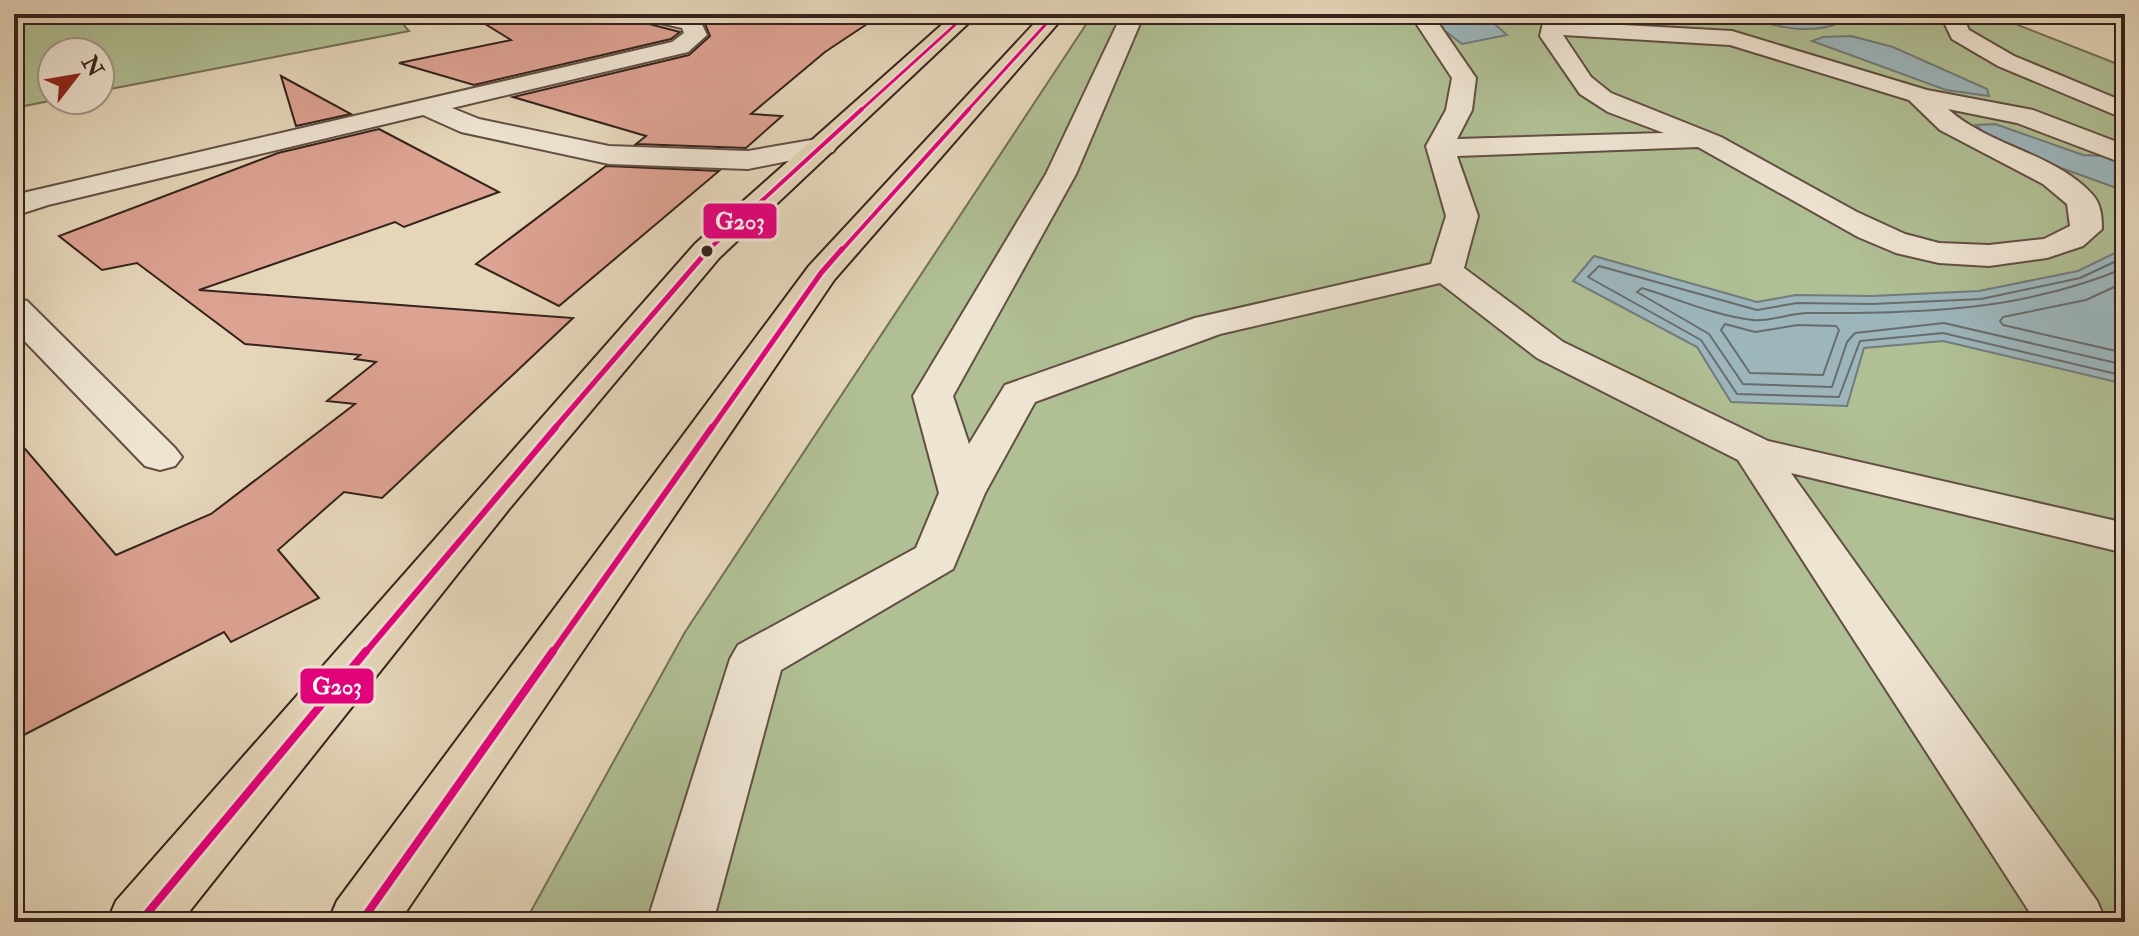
<svg xmlns="http://www.w3.org/2000/svg" width="2139" height="936" viewBox="0 0 2139 936" font-family="'IM FELL Double Pica',serif">
	<rect width="100%" height="100%" fill="#e5d6ba"/>
	<filter id="stains"><feTurbulence type="fractalNoise" baseFrequency=".0025" numOctaves="4"/><feColorMatrix values="0 0 0 0 .2 0 0 0 0 .09 0 0 0 0 .02 0 0 0 .5 -.17"/></filter>
	<radialGradient id="worn" r=".72"><stop offset=".6" stop-color="#630" stop-opacity="0"/><stop offset="1" stop-color="#630" stop-opacity=".3"/></radialGradient>
	<path fill="#b0bf94" stroke="#737058" stroke-width="2" d="M40,14h355l14,17 -309,60v-39h-48v48h3l-41,8v-88z
		M1093,14h897l135,53v855h-1600l160,-290z"/>
	<path fill="#9cb6bc" stroke="#737b7c" stroke-width="2" d="M1431,14h60l3,2 -5,3 18,16 -45,9 -30,-23z
		M1740,14h68l31,9c-32,13 -68,3 -99,-9z
		M1851,36l42,11 94,42 2,7 -43,-6 -134,-49 11,-4z
		M1995,124l88,31 42,2v34l-128,-46 -21,-20z
		M2125,248v136l-182,-43 -79,7 -17,58 -116,-4 -34,-55 -124,-66 21,-25 163,46 39,-7 76,1 107,-5 99,-20z"/>
	<g fill="none" stroke-linecap="round" stroke-linejoin="round">
		<path stroke="#696c6c" stroke-width="2" d="M2125,257l-45,21 -99,21 -109,5 -75,-1 -40,7 -158,-44 -11,11 113,63 36,54 102,3 21,-56 83,-8 182,43
			M2125,268c-106,44 -204,45 -317,45 -19,0 -37,9 -55,7 -37,-4 -75,-21 -111,-32l-5,4 72,42 34,50 89,3 15,-45 8,-9 89,-10 181,42
			M2125,282l-39,18 -83,17 -3,4 3,4 122,28
			M1725,324l30,8 43,-7 38,1 3,4 -16,45 -73,-2 -29,-43z"/>
	</g>
	<path fill="#dca292" stroke="#36221c" stroke-width="2" d="M469,14h167l5,8 39,10 -9,7 -197,46 -75,-22 112,-23z
		M695,14h187l-57,38 -74,62 31,2 -36,32 -110,-4 10,-8 -133,-39 176,-42 21,-19 -8,-19z
		M281,76l70,38 -55,12z
		M379,129l120,63 -95,35 -9,-5 -196,68 374,28 -191,180 -38,-6 -66,58 41,48 -88,44 -7,-10 -210,108v-304l102,119 95,-41 144,-110 -28,-3 49,-39 -21,-3 5,-4 -115,-11 -108,-81 -35,7 -43,-34 219,-83z
		M606,166l113,5 -160,135 -83,-42z"/>
	<g fill="none" stroke-linecap="round" stroke-linejoin="round">
		<defs>
			<path id="minor" d="M639,14h41l19,4 8,17 -19,17 -236,56 27,11 130,27 139,5 75,-13 10,2 4,6 -4,6 -85,17 -139,-5 -148,-32 -38,-17 -375,90 -34,11v-20l13,-4 645,-150 12,-9 -2,-5 -40,-9z
				M1122,14h22l-68,160 -123,222 16,48 36,-59 190,-67 236,-54 15,-48 -20,-70 20,-36 6,-32 -42,-64h22l44,64 -4,32 -15,29 207,-6 -56,-21 -28,-18 -40,-58 3,-13 8,-2 181,10 195,59 106,20 92,35v19l-108,-41 -69,-14c41,37 106,44 144,85 9,10 10,22 10,35l-19,17 -36,12 -58,8 -50,-3 -43,-10 -38,-16 -160,-90 -241,9 21,60 -14,52 99,74 205,99 357,82v30l-334,-80 306,428 9,21h-70l-298,-462 -201,-102 -97,-75 -220,51 -185,68 -50,91 -32,76 -172,101 -68,252h-66l83,-263 8,-14 178,-97 23,-55 -26,-97 133,-222zM1563,35l167,10 179,55 31,30 103,54 24,20 3,22 -26,13 -55,6 -50,-2 -34,-9 -48,-22 -136,-75 -110,-44 -20,-16z
				M1940,14h22l7,16 45,26 111,46v17l-127,-53 -46,-27z
				M14,298l13,3 148,147 7,9 -7,9 -15,4 -15,-4 -131,-136z"/>
			<path id="major" d="M954,14h24l-259,244 -210,251 -328,413h-74l9,-21 579,-657z
				M1043,14h23l-232,266 -435,642h-71l9,-21 472,-635z"/>
		</defs>
		<use href="#minor" stroke="#624f44" stroke-width="4"/>
		<use href="#major" stroke="#36221c" stroke-width="4"/>
		<use href="#minor" fill="#eee4d2" fill-rule="evenodd"/>
		<use href="#major" fill="#e5d6ba" fill-rule="evenodd"/>
		<defs>
			<path id="bus-1-far4" d="M860,111l107,-97
				M967,111l88,-97"/>
			<path id="bus-1-far3" d="M707,251l155,-142
				M841,251l128,-142"/>
			<path id="bus-1-far2" d="M554,429l155,-180
				M711,429l110,-156 21,-24"/>
			<path id="bus-1-far1" d="M365,653l191,-226
				M552,653l160,-226"/>
			<path id="bus-1" d="M140,922l226,-271
				M361,922l192,-271"/>
		</defs>
		<use href="#bus-1-far4" stroke="#eee4d2" stroke-width="6"/>
		<use href="#bus-1-far3" stroke="#eee4d2" stroke-width="8"/>
		<use href="#bus-1-far2" stroke="#eee4d2" stroke-width="10"/>
		<use href="#bus-1-far1" stroke="#eee4d2" stroke-width="12"/>
		<use href="#bus-1" stroke="#eee4d2" stroke-width="14"/>
		<use href="#bus-1-far4" stroke="#e5007d" stroke-width="3"/>
		<use href="#bus-1-far3" stroke="#e5007d" stroke-width="4"/>
		<use href="#bus-1-far2" stroke="#e5007d" stroke-width="5"/>
		<use href="#bus-1-far1" stroke="#e5007d" stroke-width="6"/>
		<use href="#bus-1" stroke="#e5007d" stroke-width="8"/>
	</g>
	<circle fill="#36221c" stroke="#eee4d2" stroke-width="3" cx="707" cy="251" r="7"/>
	<g stroke="#eee4d2" stroke-width="3">
		<rect x="702" y="202" width="76" height="38" rx="8" fill="#e5007d"/>
		<rect x="299" y="667" width="76" height="38" rx="8" fill="#e5007d"/>
	</g>
	<g font-size="22" text-anchor="middle" font-weight="bold" fill="#fff">
		<text x="740" y="229">G203</text>
		<text x="337" y="694">G203</text>
	</g>
	<rect width="2139" height="936" fill="none" stroke="#e5d6ba" stroke-width="48"/>
	<rect x="16" y="16" width="2107" height="904" fill="none" stroke="#36221c" stroke-width="4"/>
	<rect x="24" y="24" width="2091" height="888" fill="none" stroke="#36221c" stroke-width="2"/>
	<g transform="translate(76 76) rotate(59)"><circle r="38" fill="#eee4d2" stroke="#a49689" stroke-width="2"/>
	<path d="M0-6L14 30L0 20L-14 30Z" fill="#8f2418"/>
	<text y="-12" font-size="22" font-weight="bold" text-anchor="middle" fill="#36221c">N</text>
	</g>
	<rect width="100%" height="100%" filter="url(#stains)"/>
	<rect width="100%" height="100%" fill="url(#worn)"/>
</svg>
